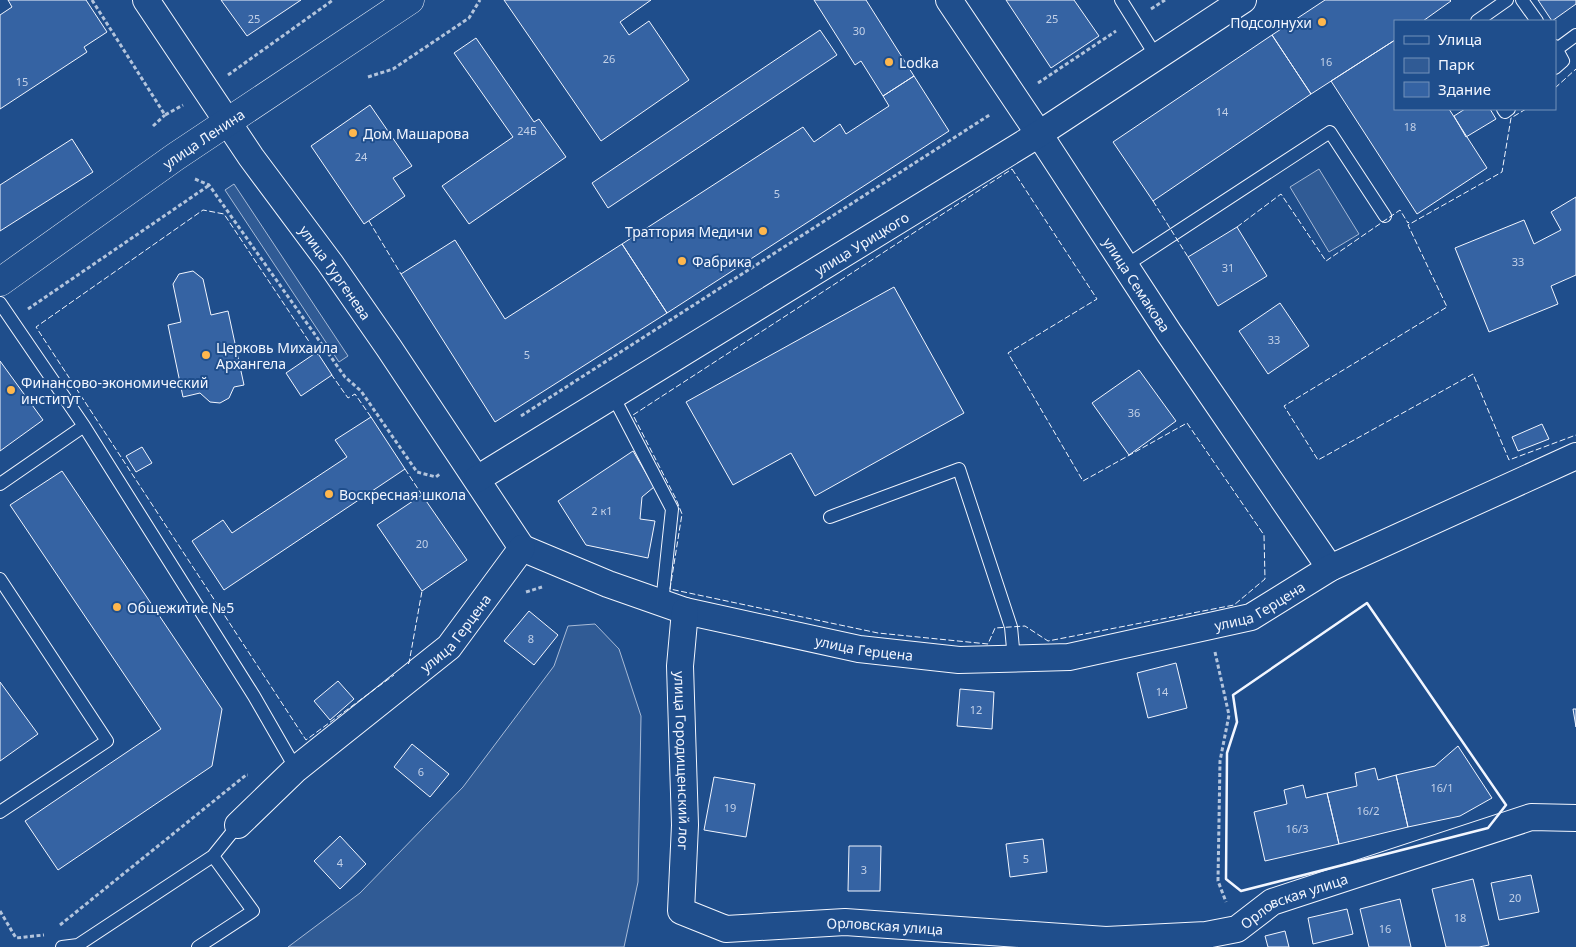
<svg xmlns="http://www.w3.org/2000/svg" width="1576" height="947" viewBox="0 0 1576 947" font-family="'Noto Sans',sans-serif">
	<rect width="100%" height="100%" fill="#1f4e8c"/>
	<path fill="#305b95" stroke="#a8bbd7" d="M1319,169l40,65 -30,18 -39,-65z
		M234,184l114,172 -9,6 -114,-172z
		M595,624l24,25 22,67 -3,166 -14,65h-336l72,-54 103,-106 91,-121 14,-40z"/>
	<path fill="#3563a3" stroke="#f2f6ff" d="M8,0h78l21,32 -23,15 3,5 -87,57v-94l12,-8z
		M221,0h80l-54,36z
		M504,0h147l-31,22 9,13 20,-14 40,59 -88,61z
		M814,0h52l48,76 -31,20 -22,-35 -6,4z
		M1006,0h68l25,36 -48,32z
		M1325,0h125l1,1 -28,20h-28v19l-84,54 -39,-59z
		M1538,0h38v4l-24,17z
		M820,30l17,25 -229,153 -16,-25z
		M1272,35l39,59 -158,107 -40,-59z
		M476,38l58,84 5,-3 27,38 -97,67 -27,-38 71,-49 -59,-84z
		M1395,40v69h54l38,59 -70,46 -86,-133z
		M914,76l35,55 -282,182 -45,-69 181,-117 11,15 26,-18 6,10 43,-28 -6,-10z
		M370,105l42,61 -19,12 12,18 -41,28 -53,-78z
		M1465,109h25l6,10 -30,18 -12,-21z
		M72,139l21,33 -93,59v-46z
		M1576,197v78l-25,11 7,18 -69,28 -34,-84 69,-28 10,24 27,-14 -10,-18z
		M1237,227l30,49 -49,30 -30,-49z
		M455,240l50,79 117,-75 45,69 -172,109 -94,-148z
		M193,271l10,8 8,36 17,-4 16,74 -10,2 -5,11 -9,5 -10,-1 -10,-9 -17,4 -15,-72 13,-3 -8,-38 6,-10z
		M894,287l70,126 -149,83 -24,-43 -58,32 -47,-83z
		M1280,303l29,43 -41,28 -29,-43z
		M317,352l15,23 -31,21 -15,-23z
		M0,361l43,59 -43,31z
		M1139,370l37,51 -47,34 -37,-52z
		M371,417l34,52 -181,121 -32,-49 31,-21 9,13 115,-76 -12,-17z
		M1542,424l7,15 -31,12 -6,-14z
		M142,447l10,16 -16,9 -10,-16z
		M633,451l21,36 -12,10 -2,22 15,2 -7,37 -62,-13 -28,-44z
		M62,471l160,238 -10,57 -154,104 -33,-49 136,-92 -151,-224z
		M422,495l45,65 -45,31 -45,-66z
		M529,611l29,24 -24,30 -30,-24z
		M1176,663l11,45 -39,10 -11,-45z
		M338,681l16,18 -24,21 -16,-19z
		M0,682l38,52 -38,27z
		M960,689l34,3 -2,37 -35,-3z
		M1573,709h3v18z
		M412,744l37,30 -19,23 -36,-30z
		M1458,746l34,52 -32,18 -52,11 -12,-52 39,-9z
		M1375,768l3,12 18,-5 12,52 -69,17 -12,-51 30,-7 -2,-13z
		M714,777l41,7 -9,53 -42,-7z
		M1303,785l3,13 21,-5 12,51 -74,17 -11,-49 33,-8 -3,-14z
		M340,836l26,28 -26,25 -26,-28z
		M1043,839l4,33 -37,5 -4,-33z
		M849,846h32l-1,45h-32z
		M1531,875l8,37 -40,8 -8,-37z
		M1473,879l16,66 -10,2h-33l-14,-58z
		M1400,899l11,48h-42l-9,-38z
		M1347,909l6,25 -40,10 -5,-26z
		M1285,931l4,16h-21l-3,-11z"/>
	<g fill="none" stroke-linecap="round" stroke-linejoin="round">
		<defs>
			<path id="service" d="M1121,0l35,56
				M1522,0l15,21
				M1477,21l30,-21
				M1555,46l8,15 -8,7
				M1557,49l19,-14
				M1503,109l2,3 4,-3
				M1125,266l205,-134 55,84
				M0,303l84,123 170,270 42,73
				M613,396l59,113 -10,94
				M0,484l84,-58
				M830,517l129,-48 52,158 3,32
				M0,579l107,162 -107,71
				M62,947l16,-2 135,-89 25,-31
				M198,947l55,-36 -40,-55"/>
			<g id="minor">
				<path id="s1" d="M146,0l105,157 79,106 59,85 133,200"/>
				<path id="s2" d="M949,0l90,134 130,199 161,235"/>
				<path id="s3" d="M477,479l562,-345 204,-134"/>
				<path id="s4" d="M522,548l86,36 77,27 174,38 100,11 110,-3 182,-40 79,-49 246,-112"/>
				<path id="s5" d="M685,611l-5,55 5,159 -4,86 45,18 119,-7 261,18 100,-5 31,-6 35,-27 259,-85 45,1"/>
				<path id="s6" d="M238,825l58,-56 153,-122 73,-99"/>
			</g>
			<g id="primary">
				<path id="s7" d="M0,282l175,-125 235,-157"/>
			</g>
		</defs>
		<use href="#service" stroke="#f2f6ff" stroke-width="14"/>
		<use href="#minor" stroke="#f2f6ff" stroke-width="28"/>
		<use href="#primary" stroke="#f2f6ff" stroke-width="29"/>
		<path stroke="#b3c4dc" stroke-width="3" stroke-dasharray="4 2.5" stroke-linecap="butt" d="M92,0l73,115 18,-10
			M1151,9l14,-9
			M228,75l105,-75
			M368,77l25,-8 76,-51 11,-18
			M1038,83l78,-52
			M153,126l12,-11
			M195,179l14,6 136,192 16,14 56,81 19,5 5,-4
			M28,309l180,-123
			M521,416l470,-302
			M526,592l16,-5
			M1215,652l14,63 -9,46 -2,120 8,21
			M0,911l16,27 28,-3
			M60,925l186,-150h2"/>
		<use href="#service" stroke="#1f4e8c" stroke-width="12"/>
		<use href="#minor" stroke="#1f4e8c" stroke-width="26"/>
		<use href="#primary" stroke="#1f4e8c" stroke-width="28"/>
		<path stroke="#f2f6ff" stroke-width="1" stroke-dasharray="6 2.5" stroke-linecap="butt" d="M1555,88l21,-19
			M1526,109l-15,9 -9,54 -94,53 39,82 -163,99 34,54 155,-86 36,86 67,-25
			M1012,169l85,130 -89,54 75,128 104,-58 77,112 1,44 -31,26 -186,36 -23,-15 -30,2 -7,16 -110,-11 -208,-44 12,-75 -6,-15 -43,-84z
			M1153,201l35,56
			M369,221l32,53
			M1237,227l44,-33 45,67 74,-51 8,13 1,-1
			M318,355l-94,-141 -21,-4 -167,117 270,413 88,-65
			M331,374l17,24 7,-4 16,23
			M405,469l17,26
			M408,664l1,-1 13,-72"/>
		<path stroke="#f2f6ff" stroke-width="2.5" d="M1367,603l139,202 -18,23 -247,63 -15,-12 1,-126 10,-31 -4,-27z"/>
	</g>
	<g fill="#ffb74d" stroke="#1f4e8c" stroke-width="2">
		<circle cx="1322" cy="22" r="5"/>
		<circle cx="889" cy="62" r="5"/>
		<circle cx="353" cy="133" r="5"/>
		<circle cx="763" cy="231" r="5"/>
		<circle cx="682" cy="261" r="5"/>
		<circle cx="206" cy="355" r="5"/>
		<circle cx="11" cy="390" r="5"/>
		<circle cx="329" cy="494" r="5"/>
		<circle cx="117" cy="607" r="5"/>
	</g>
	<g text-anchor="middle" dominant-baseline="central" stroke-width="4" stroke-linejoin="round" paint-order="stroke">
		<g font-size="11" fill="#c3d1e8">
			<text x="254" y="18">25</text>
			<text x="1052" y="18">25</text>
			<text x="859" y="30">30</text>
			<text x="609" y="58">26</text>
			<text x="1326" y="61">16</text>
			<text x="22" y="81">15</text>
			<text x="1222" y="111">14</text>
			<text x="1410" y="126">18</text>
			<text x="527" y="130">24Б</text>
			<text x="361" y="156">24</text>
			<text x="777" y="193">5</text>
			<text x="1518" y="261">33</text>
			<text x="1228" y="267">31</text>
			<text x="1274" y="339">33</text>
			<text x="527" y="354">5</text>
			<text x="1134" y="412">36</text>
			<text x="602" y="510">2 к1</text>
			<text x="422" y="543">20</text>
			<text x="531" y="638">8</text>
			<text x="1162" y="691">14</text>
			<text x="976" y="709">12</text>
			<text x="421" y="771">6</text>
			<text x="1442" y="787">16/1</text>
			<text x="730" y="807">19</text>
			<text x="1368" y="810">16/2</text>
			<text x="1297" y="828">16/3</text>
			<text x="1026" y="858">5</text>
			<text x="340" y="862">4</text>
			<text x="864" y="869">3</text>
			<text x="1515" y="897">20</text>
			<text x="1460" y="917">18</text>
			<text x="1385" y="928">16</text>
		</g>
		<g font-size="14" fill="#f2f6ff" stroke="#1f4e8c" text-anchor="start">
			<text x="1312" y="22" text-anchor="end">Подсолнухи</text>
			<text x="899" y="62">Lodka</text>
			<text x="363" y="133">Дом Машарова</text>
			<text x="753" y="231" text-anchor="end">Траттория Медичи</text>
			<text x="692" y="261">Фабрика</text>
			<text x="216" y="347">Церковь Михаила<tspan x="216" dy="16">Архангела</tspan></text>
			<text x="21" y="382">Финансово-экономический<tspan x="21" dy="16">институт</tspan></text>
			<text x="339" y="494">Воскресная школа</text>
			<text x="127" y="607">Общежитие №5</text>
		</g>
		<g font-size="14" fill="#f2f6ff" stroke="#1f4e8c">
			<text stroke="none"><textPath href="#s7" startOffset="249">улица Ленина</textPath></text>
			<text stroke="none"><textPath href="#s3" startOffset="451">улица Урицкого</textPath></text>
			<text stroke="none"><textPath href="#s1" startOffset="332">улица Тургенева</textPath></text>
			<text stroke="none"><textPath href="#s2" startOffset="341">улица Семакова</textPath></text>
			<text stroke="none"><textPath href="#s4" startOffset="762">улица Герцена</textPath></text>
			<text stroke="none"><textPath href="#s6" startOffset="291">улица Герцена</textPath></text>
			<text stroke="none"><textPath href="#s4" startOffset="358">улица Герцена</textPath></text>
			<text stroke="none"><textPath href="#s5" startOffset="150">улица Городищенский лог</textPath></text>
			<text stroke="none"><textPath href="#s5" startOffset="926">Орловская улица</textPath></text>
			<text stroke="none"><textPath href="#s5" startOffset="508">Орловская улица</textPath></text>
		</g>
	</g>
	<rect x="1394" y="20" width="162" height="90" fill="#1f4e8c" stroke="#7391ba"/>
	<rect x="1404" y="36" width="25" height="8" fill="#1f4e8c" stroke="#7391ba"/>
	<text x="1438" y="45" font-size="15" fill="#f2f6ff">Улица</text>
	<rect x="1404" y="58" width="25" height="15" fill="#305b95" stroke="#7391ba"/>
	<text x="1438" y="70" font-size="15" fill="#f2f6ff">Парк</text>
	<rect x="1404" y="82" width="25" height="15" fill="#3563a3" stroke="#7391ba"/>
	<text x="1438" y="95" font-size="15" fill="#f2f6ff">Здание</text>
</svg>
